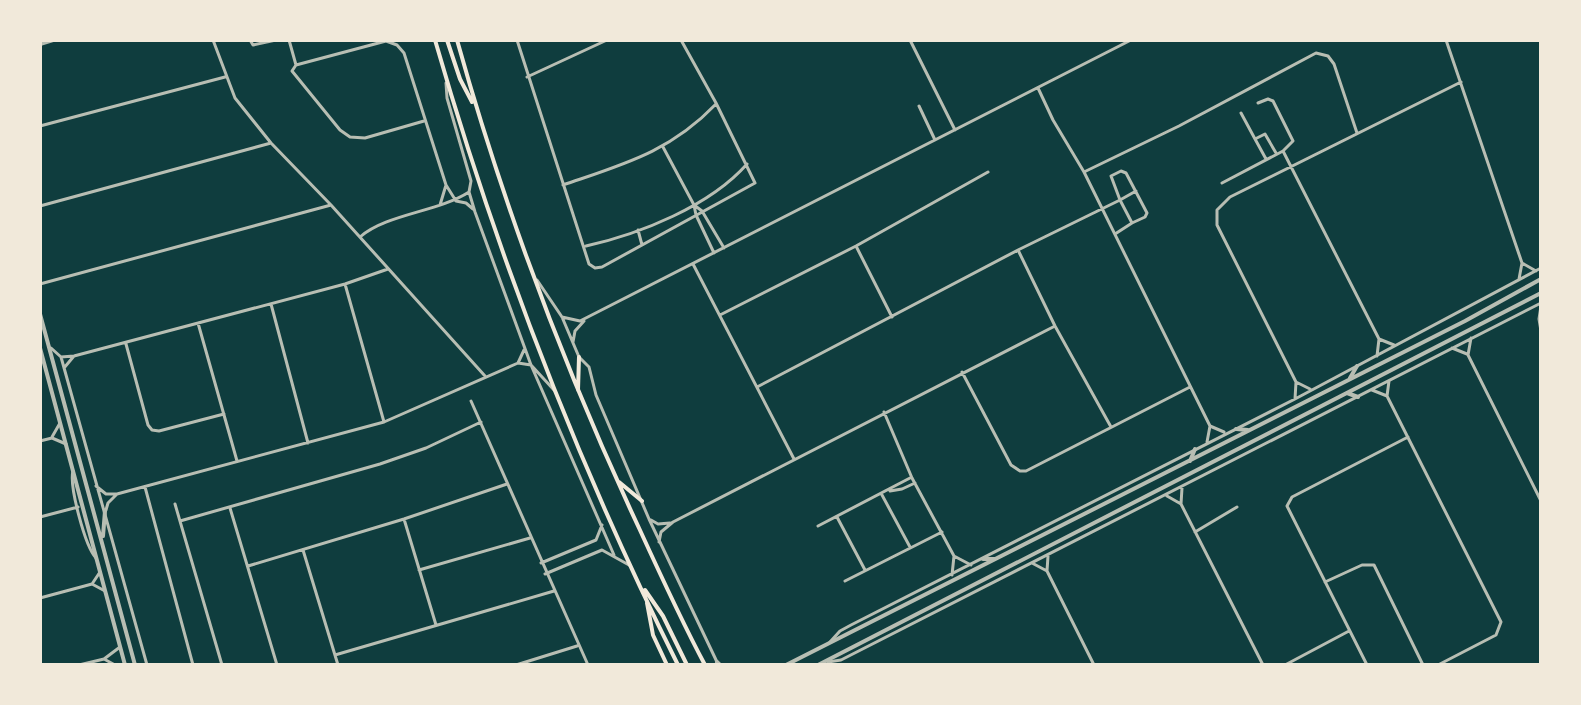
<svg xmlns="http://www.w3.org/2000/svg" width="1581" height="705" viewBox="0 0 1581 705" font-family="'Fira Sans Condensed',sans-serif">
	<rect width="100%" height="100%" fill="#0f3d3e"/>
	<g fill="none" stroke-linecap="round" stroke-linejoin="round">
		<path stroke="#b8beb3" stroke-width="3" d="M213,40l22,58 36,45 60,62 154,171
			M250,40l3,5 23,-5
			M289,40l7,25
			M517,40l72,224 6,4 7,-1 153,-84 -39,-80 -35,-63
			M910,40l45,90
			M1446,40l76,223 -3,16
			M397,45l-11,-4 -90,24 -4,6 48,59 10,7 15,1 59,-17
			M397,45l7,8 42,132 10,16 10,2 7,6
			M527,77l80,-37
			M446,83l1,15 24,83 -2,11 6,20 56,153 83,190
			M1038,88l15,32 31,52 126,254 -3,16
			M1258,103l10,-4 5,2 20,40 -10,10 96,188 -2,17
			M919,106l16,34
			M1241,113l14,26
			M40,126l185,-49
			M663,147l31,58 8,6 22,37
			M1266,159l-11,-20 10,-5 11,19
			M1084,172l95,-46 137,-73 12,3 6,8 23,69
			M1222,183l61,-32
			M563,185c61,-21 107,-33 153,-81
			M440,205l6,-20
			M694,205l2,10 18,38
			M40,206l231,-63
			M1132,223l13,-6 2,-4 -21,-40 -5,-2 -10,5 9,24 16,-9
			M638,230l4,15
			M360,237c26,-23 78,-25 109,-45
			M586,246c54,-12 124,-40 161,-82
			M856,246l36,71
			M1018,250l37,76 56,101
			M1522,263l14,8
			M693,264l101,195
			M537,280l25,37 17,40 10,10 7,28 53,124 68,143
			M40,284l291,-79
			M345,284l39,138
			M271,304l37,139
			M1541,306l-2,13 2,12
			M720,315l136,-69 132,-74
			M562,317l18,4 551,-281
			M198,323l39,138
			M1471,338l-3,17 73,146
			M1379,339l15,6
			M573,342l2,-11 9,-10
			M126,344l22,81 4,5 7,1 65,-17
			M51,348l10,9 13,-1 271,-72 43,-15
			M1452,348l15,6
			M61,357l86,308
			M518,363l6,-13
			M64,368l10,-12
			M962,372l49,93 9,6h6l164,-84
			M1389,381l-2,15 114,226 -5,13 -58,30
			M1296,382l14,7
			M757,387l261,-137 102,-50 12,23 -17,11
			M1372,390l15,6
			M1295,399l1,-17 -79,-157v-15l13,-13 231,-115
			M471,401l117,264
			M884,412l28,66 42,78 -2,19
			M1210,426l14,6
			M52,437l8,-14
			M40,441l12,-3 14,6
			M73,471c-4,15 12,75 23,87
			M96,486l10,8h11l267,-72 134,-59 13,2 23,25
			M145,487l48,178
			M1182,488l-1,16 82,161
			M890,491l12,-2 13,-6
			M882,495l28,52
			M1167,496l14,8
			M175,504l47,161
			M230,508l47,157
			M106,510l2,-7 9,-9
			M40,517l38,-10
			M837,517l28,53
			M404,519l32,106
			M651,520l7,4 12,-1
			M180,521l200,-57 46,-16 55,-26
			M818,526l92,-48
			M1195,532l42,-25
			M659,542l2,-10 12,-10 382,-196
			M303,550l35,115
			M954,556l17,9
			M1048,556l-1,15 47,94
			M541,563l55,-23 6,-15
			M1032,563l15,8
			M248,566l156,-47 103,-35
			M419,570l111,-32
			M545,574l57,-24 27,15
			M845,581l97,-49
			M1325,582l37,-17h12l49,100
			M92,584l8,-12
			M40,598l52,-14 13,7
			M830,642l10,-11 11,-6 444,-226 246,-131
			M335,655l219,-64
			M104,659l11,6
			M828,662l13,-2 700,-357
			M79,665l25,-6 16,-12
			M516,665l61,-19
			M1285,665l64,-34
			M1367,665l-80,-159 5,-9 116,-60"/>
		<path stroke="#b8beb3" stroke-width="4" d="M40,44l13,-4
			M40,314l95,351
			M40,348l85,317
			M1350,378l7,-12
			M1347,393l11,4
			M1236,429l12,1
			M1190,461l5,-12
			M103,536l2,-25
			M983,559h12
			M717,662l3,3
			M786,665l679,-344 76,-42
			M818,665l723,-372"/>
		<path stroke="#f1e9da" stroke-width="4" d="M435,40c62,215 143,425 243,625
			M447,40l13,39 12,23
			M457,40c47,168 108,330 182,488 21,46 42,92 66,137
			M578,390l1,-33
			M619,482l23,19
			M645,590l18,26 24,49
			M647,603l6,32 14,30"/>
	</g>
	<rect width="1581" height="705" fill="none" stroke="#f1e9da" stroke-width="84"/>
</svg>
